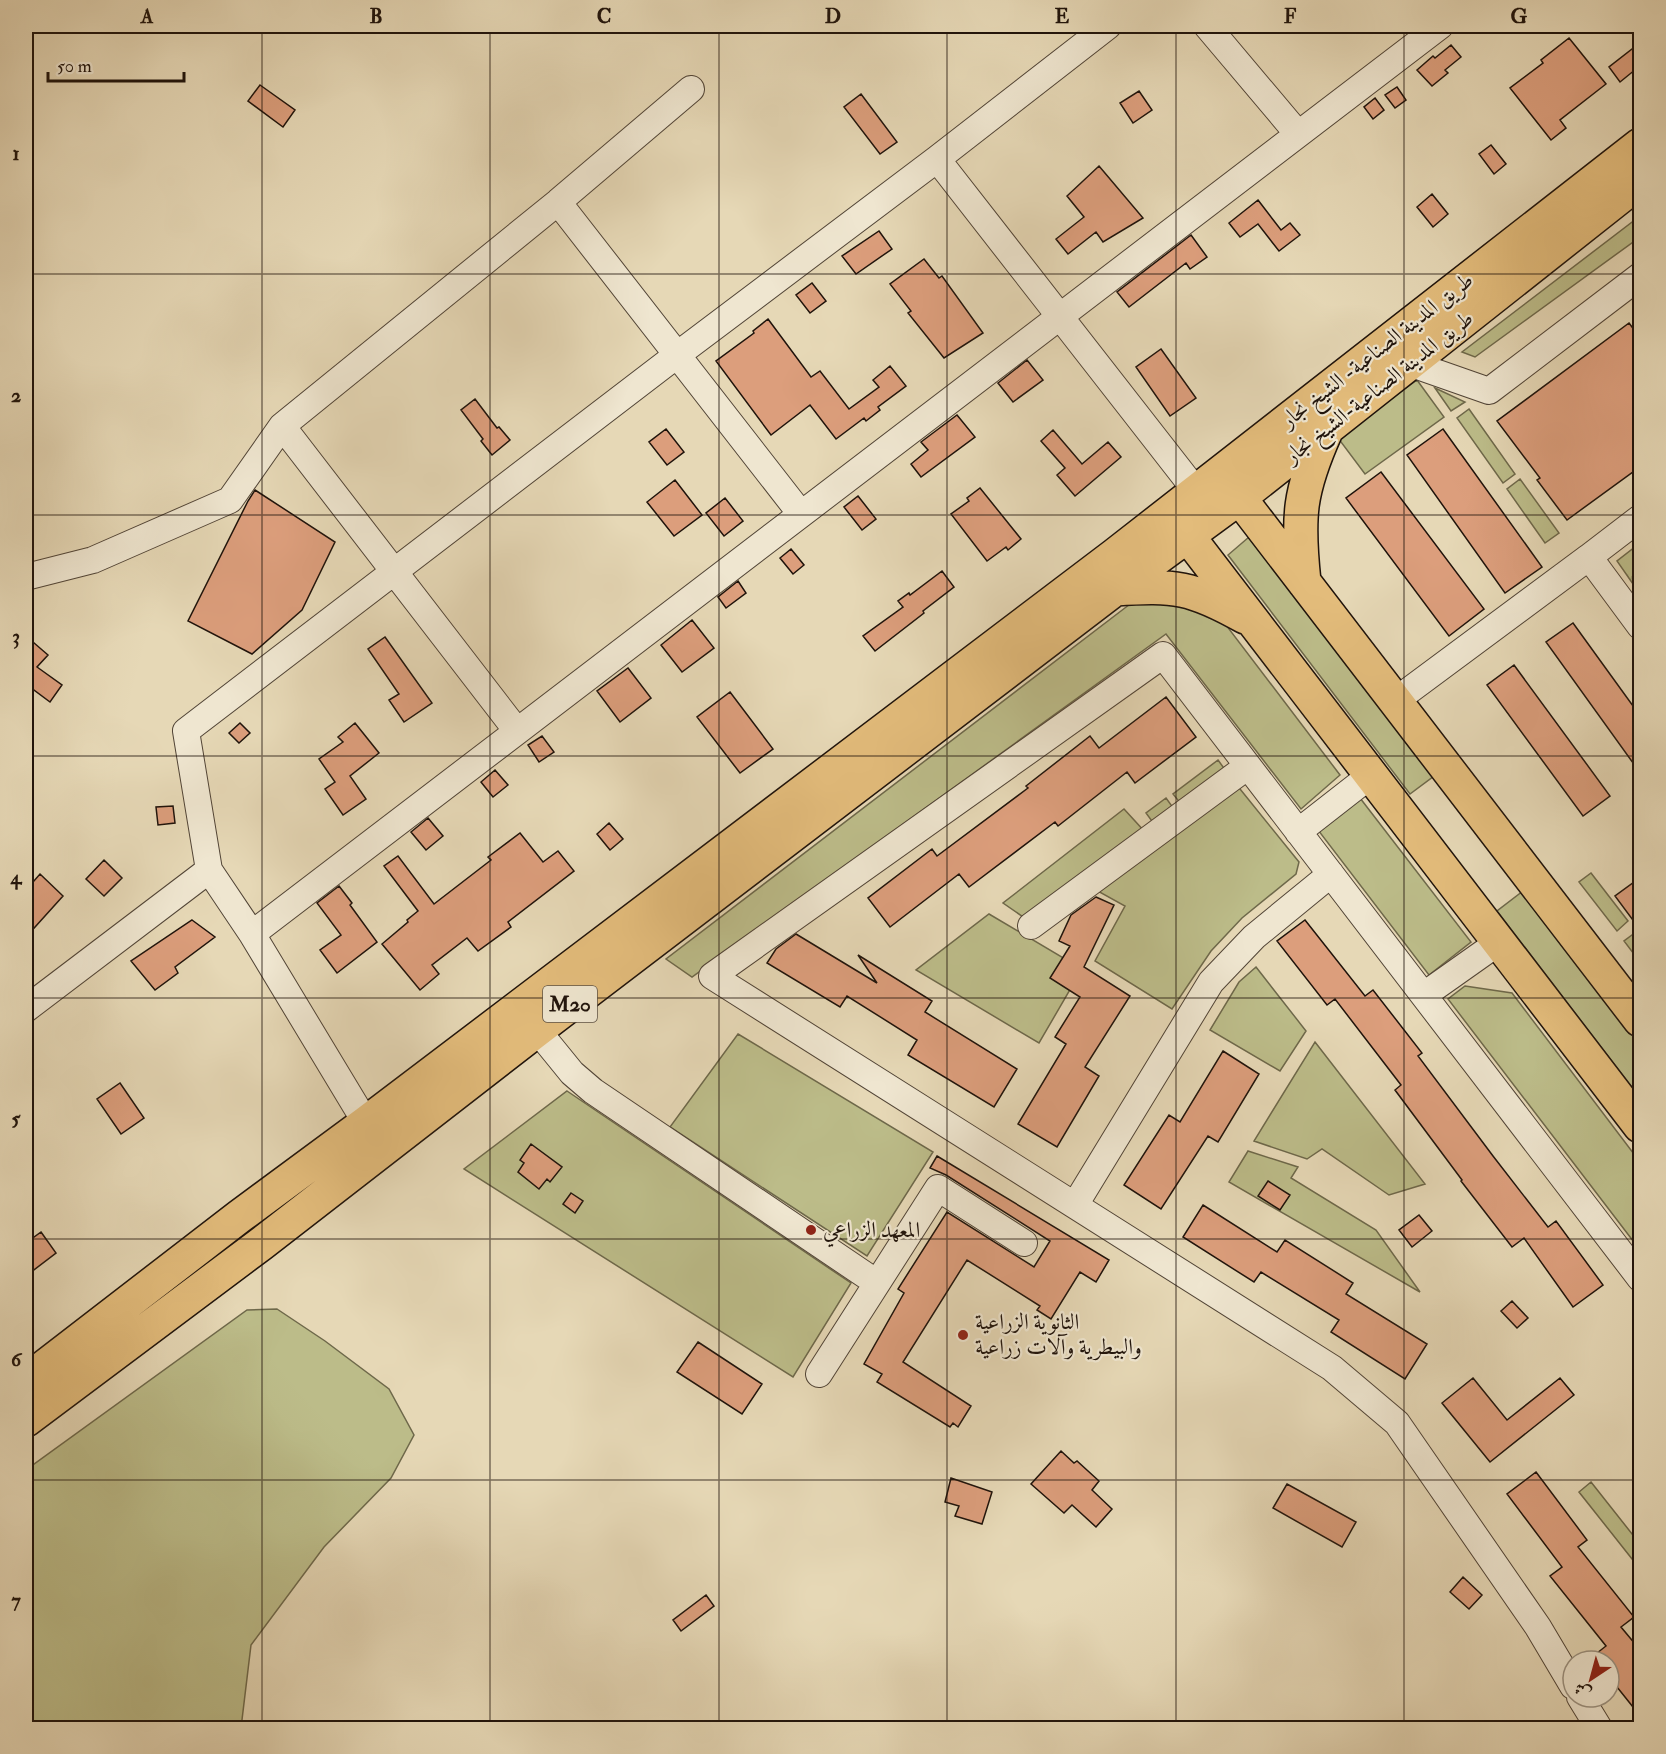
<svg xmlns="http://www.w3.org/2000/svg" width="1666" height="1754" viewBox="0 0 1666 1754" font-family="'IM FELL Double Pica',Amiri,serif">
	<defs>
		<pattern id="park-tufts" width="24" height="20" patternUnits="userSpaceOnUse" patternTransform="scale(1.5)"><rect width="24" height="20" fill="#bcbc89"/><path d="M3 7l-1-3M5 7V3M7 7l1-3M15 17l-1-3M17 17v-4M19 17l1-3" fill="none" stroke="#a1a175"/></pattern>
	</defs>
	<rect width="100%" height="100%" fill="#e6d8b6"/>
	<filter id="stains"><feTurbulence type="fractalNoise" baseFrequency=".00333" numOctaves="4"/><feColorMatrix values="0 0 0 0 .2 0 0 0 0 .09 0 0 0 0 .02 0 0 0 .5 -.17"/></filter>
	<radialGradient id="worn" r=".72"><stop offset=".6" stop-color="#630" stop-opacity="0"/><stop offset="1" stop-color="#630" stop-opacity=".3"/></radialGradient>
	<path fill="#bcbc89" stroke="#6e684a" stroke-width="1.5" d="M1640,216v21l-165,120 -13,-5z
		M1417,380l27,37 -79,57 -27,-36z
		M1435,388l30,14 -14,9z
		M1469,409l46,65 -12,9 -46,-65z
		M1520,479l39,54 -14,10 -38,-54z
		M1249,537l185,239 -24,18 -182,-239z
		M1151,588l72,33 117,154 -39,34 -135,-175 -474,343 -26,-18z
		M1218,760l8,11 -45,33 -8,-10z
		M1236,784l63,78 -3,12 -54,44 -31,33 -39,58 -77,-48 30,-55 -31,-17z
		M1166,798l8,11 -20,15 -8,-11z
		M1360,798l111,144 -42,33 -111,-145z
		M1124,809l21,23 -116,89 -26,-18z
		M1591,873l37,48 -11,10 -38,-49z
		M1523,891l117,154v53l-143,-187z
		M989,914l93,55 -43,74 -123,-73z
		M1636,932l4,5v25l-16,-21z
		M1256,967l50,64 -26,40 -70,-41 29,-48z
		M1465,986l47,7 128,169v88l-192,-251z
		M738,1034l195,118 -66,104 -197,-129z
		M1315,1042l110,142 -36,11 -67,-46 -15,10 -53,-18z
		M567,1091l284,192 -58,94 -329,-208z
		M1248,1151l50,16 -7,11 85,52 44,62 -191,-110z
		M277,1309l48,32 64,48 25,46 -23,43 -67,69 -73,98 -10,83h-215v-258l221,-160z
		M1591,1482l49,62v25l-61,-77z"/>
	<path fill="url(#park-tufts)" stroke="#6e684a" stroke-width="1.5" d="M1640,543v51l-23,-33z"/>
	<path fill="#dc9e7c" stroke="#1f130b" stroke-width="1.5" d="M1569,38l37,46 -46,36 6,8 -15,12 -41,-52 33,-25 -2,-3z
		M1641,42v23l-21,17 -11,-15z
		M1451,45l10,12 -16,13 3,3 -16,13 -15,-16 16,-14 2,2z
		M260,85l35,25 -12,17 -35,-26z
		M1397,87l9,13 -11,8 -10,-13z
		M1139,91l13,19 -19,13 -13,-20z
		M861,94l36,48 -17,12 -36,-47z
		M1375,98l9,12 -11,9 -9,-12z
		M1491,145l15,19 -12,10 -15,-20z
		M1099,166l44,52 -40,24 -7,-10 -28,22 -12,-15 28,-22 -17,-21z
		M1432,194l16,20 -15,13 -16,-20z
		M1258,200l23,30 9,-7 10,12 -21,16 -21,-27 -18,13 -11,-14z
		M879,231l13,18 -36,25 -14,-18z
		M1191,235l16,22 -17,12 -4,-6 -57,44 -12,-15z
		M924,259l15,19 3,-2 41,57 -39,25 -36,-45 3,-2 -21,-27z
		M812,283l14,18 -16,12 -14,-18z
		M768,319l43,58 9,-6 29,38 30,-22 -6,-7 17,-14 16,20 -28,21 2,3 -14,11 -2,-3 -28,21 -26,-34 -39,30 -55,-74 38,-28 -1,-2z
		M1629,323l12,16v127l-74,54 -30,-40 3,-2 -43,-57z
		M1161,349l35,49 -26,18 -34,-49z
		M1027,360l16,20 -30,22 -15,-19z
		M475,399l22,29 2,-1 11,13 -18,15 -11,-14 2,-2 -22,-29z
		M957,415l18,22 -54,40 -10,-13 17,-14 -7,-8z
		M666,429l18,23 -17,13 -18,-23z
		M1443,429l99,138 -37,26 -98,-138z
		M1053,430l29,34 26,-22 13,15 -46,39 -18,-21 8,-7 -24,-27z
		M1381,472l103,137 -35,27 -103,-138z
		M675,480l27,35 -28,21 -27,-34z
		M980,488l41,51 -13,11 -2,-3 -19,14 -36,-47 18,-13 -2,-3z
		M255,490l80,52 -33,68 -50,44 -64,-33 60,-120z
		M858,496l18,23 -14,11 -18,-23z
		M725,498l18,23 -19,15 -18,-23z
		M791,549l13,16 -11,9 -13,-16z
		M942,571l12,16 -31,24 1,2 -49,38 -12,-15 40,-29 -5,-6 11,-8 1,2z
		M738,581l8,12 -20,15 -8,-11z
		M692,620l22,28 -32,24 -21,-27z
		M1573,623l68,94v57l-95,-132z
		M26,636l22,19 -11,12 25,18 -12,17 -24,-18z
		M385,637l47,66 -28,19 -15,-22 10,-6 -31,-45z
		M1514,665l96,131 -27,20 -96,-131z
		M628,668l23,30 -31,24 -23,-31z
		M730,692l43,57 -33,24 -43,-56z
		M1166,697l30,40 -61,46 -8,-11 -69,54 -3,-4 -86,65 -10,-13 -69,53 -22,-29 64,-49 5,7 91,-68 -2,-2 64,-50 9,12z
		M240,723l10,10 -11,10 -10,-10z
		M355,723l24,30 -29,23 16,23 -23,16 -18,-26 10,-7 -16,-23 24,-17 -5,-5z
		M542,736l12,16 -15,10 -11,-17z
		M495,770l13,15 -15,12 -12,-15z
		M173,806l2,17 -17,2 -2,-18z
		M428,818l15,18 -17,14 -15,-18z
		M609,823l14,16 -13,11 -13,-16z
		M520,833l23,29 15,-11 16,20 -66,51 3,5 -33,24 -11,-13 -35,27 7,9 -19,16 -38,-46 26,-22 -1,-2 11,-9 -34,-45 14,-10 36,48 57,-44 -3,-3z
		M104,860l18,18 -18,18 -18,-17z
		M40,874l23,22 -37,41v-47z
		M1641,877v54l-26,-35z
		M339,886l13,17 -2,2 27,37 -40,31 -17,-23 21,-15 -24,-32z
		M1096,897l18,8 -30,62 46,29 -45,71 14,9 -42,71 -39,-23 48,-80 -11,-7 25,-40 -30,-19 20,-32 -11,-5 12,-26z
		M192,920l23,17 -40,30 3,6 -23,17 -24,-29z
		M1305,920l60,76 8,-6 49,63 -4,3 75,100 55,71 8,-6 47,64 -30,22 -49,-69 -12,9 -51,-66 1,-1 -67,-90 6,-5 -66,-86 -8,6 -50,-64z
		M796,934l81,49 -19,-28 74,46 -7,11 92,57 -23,38 -86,-52 9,-15 -70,-44 -7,11 -73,-44 9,-14z
		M1223,1051l36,23 -41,68 -10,-6 -47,73 -37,-24 45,-70 11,7z
		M120,1083l24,35 -23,16 -24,-35z
		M531,1144l31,23 -12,15 -3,-3 -8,10 -21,-17 6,-9 -4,-3z
		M937,1156l172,104 -13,22 -16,-10 -29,47 -14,-9 3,-4 -73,-46 -64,102 68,44 -13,21 -5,-4 -3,4 -73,-45 5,-8 -18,-10 40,-71 -6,-4 49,-77 87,55 16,-26 -104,-66 -16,-7z
		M1268,1181l22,14 -10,15 -22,-14z
		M571,1193l12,8 -8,12 -12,-9z
		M1203,1205l74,47 8,-12 68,43 -7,11 81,50 -22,35 -74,-47 8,-12 -78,-48 -7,10 -71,-45z
		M1419,1215l13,16 -20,16 -13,-17z
		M41,1232l15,21 -30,23v-33z
		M1512,1301l16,17 -11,10 -16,-17z
		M698,1342l64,42 -20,30 -65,-42z
		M1473,1378l34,42 53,-42 14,17 -84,67 -48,-59z
		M1061,1451l13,12 3,-2 22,20 -7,9 20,19 -16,18 -24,-22 -8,8 -33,-29z
		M1536,1472l51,68 -9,7 56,70 -13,10 20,24v66l-32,-40v-16h-22l19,-15 -56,-70 12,-9 -55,-73z
		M951,1478l41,14 -10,32 -27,-8 4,-10 -14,-4z
		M1287,1484l69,38 -14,25 -69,-39z
		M1463,1577l19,18 -13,14 -19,-17z
		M706,1595l8,11 -33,25 -8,-11z"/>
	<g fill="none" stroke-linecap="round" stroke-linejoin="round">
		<defs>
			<path id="minor" d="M1207,26l91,108
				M937,159l259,332
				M558,202l243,312
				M1409,363l80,28 151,-115
				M282,426l235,305
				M1589,557l51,-39
				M26,577l67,-17 137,-60 52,-74 276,-224 133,-113
				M1395,701l194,-144 51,69
				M1298,832l73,-57
				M1031,926l217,-160
				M252,934l1188,-908
				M1424,995l75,-53
				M26,1009l183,-139
				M537,1030l35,43 21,18 284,192
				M377,1136l-11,-13 -114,-189 -43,-64 -23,-139 491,-376 260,-196 171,-133
				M1075,1205l136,-223 43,-45 77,-63
				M819,1374l119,-186 86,55
				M1573,1686l-35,-59 -141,-204 -65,-55 -620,-392 451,-321 477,623
				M1580,1697l19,31"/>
			<path id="major" d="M1225,479l415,541
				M1174,518l466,608
				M1304,582c-7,-65 -5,-91 22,-151
				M1115,589c60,-4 77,-2 130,28
				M26,1381l214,-165 126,-93 749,-568 525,-410
				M26,1420l235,-176 276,-214 578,-441 124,-91 401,-317"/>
		</defs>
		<use href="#minor" stroke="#514436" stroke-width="28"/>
		<use href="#major" stroke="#1f130b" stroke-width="36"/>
		<use href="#minor" stroke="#efe6d0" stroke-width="26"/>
		<use href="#major" stroke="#e3bc7b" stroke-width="33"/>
	</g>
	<path fill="none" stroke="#1f130b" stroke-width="1.5" stroke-opacity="0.55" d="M262,26v1702M490,26v1702M719,26v1702M947,26v1702M1176,26v1702M1404,26v1702M26,274h1614M26,515h1614M26,756h1614M26,998h1614M26,1239h1614M26,1480h1614"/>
	<g fill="#8f2418" stroke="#efe6d0" stroke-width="2">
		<circle cx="811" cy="1230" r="6"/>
		<circle cx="963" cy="1335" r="6"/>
	</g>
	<g text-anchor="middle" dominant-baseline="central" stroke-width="4.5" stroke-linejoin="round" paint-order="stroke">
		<rect fill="#efe6d0" stroke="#5d5246" stroke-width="1.5" x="543" y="986" width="54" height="36" rx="4.5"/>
		<g font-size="21" font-weight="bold" fill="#1f130b">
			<text x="570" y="1004">M20</text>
		</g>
		<g font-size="22" fill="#1f130b" stroke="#efe6d0">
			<text transform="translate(1377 350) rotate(-38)">طريق المدينة الصناعية- الشيخ نجار</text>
			<text transform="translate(1379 387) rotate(-38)">طريق المدينة الصناعية-الشيخ نجار</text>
		</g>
		<g font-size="22" fill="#1f130b" stroke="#efe6d0" text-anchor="start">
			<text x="823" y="1230">المعهد الزراعي</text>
			<text x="975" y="1322">الثانوية الزراعية<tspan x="975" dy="25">والبيطرية وآلات زراعية</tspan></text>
		</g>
	</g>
	<rect width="1666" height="1754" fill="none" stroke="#e6d8b6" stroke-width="66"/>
	<g transform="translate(1591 1679) rotate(216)"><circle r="28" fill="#efe6d0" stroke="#9c9281" stroke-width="1.5"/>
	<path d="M0-4.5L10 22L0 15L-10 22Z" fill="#8f2418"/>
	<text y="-9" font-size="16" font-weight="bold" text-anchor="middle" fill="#1f130b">ش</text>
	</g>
	<path d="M48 72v9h136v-9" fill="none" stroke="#1f130b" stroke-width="3"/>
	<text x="57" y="72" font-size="18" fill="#1f130b" stroke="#efe6d0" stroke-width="4.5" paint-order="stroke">50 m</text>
	<rect x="33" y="33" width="1600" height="1688" fill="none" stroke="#1f130b" stroke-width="2"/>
	<g font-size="20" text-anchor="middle" font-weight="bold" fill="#1f130b">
		<text x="147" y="23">A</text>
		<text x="376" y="23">B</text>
		<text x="604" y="23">C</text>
		<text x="833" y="23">D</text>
		<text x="1062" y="23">E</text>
		<text x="1290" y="23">F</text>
		<text x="1519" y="23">G</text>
		<text x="16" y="160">1</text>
		<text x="16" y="402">2</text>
		<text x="16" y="643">3</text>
		<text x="16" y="884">4</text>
		<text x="16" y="1125">5</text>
		<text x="16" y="1366">6</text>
		<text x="16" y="1607">7</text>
	</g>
	<rect width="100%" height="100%" filter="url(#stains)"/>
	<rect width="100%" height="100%" fill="url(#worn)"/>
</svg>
